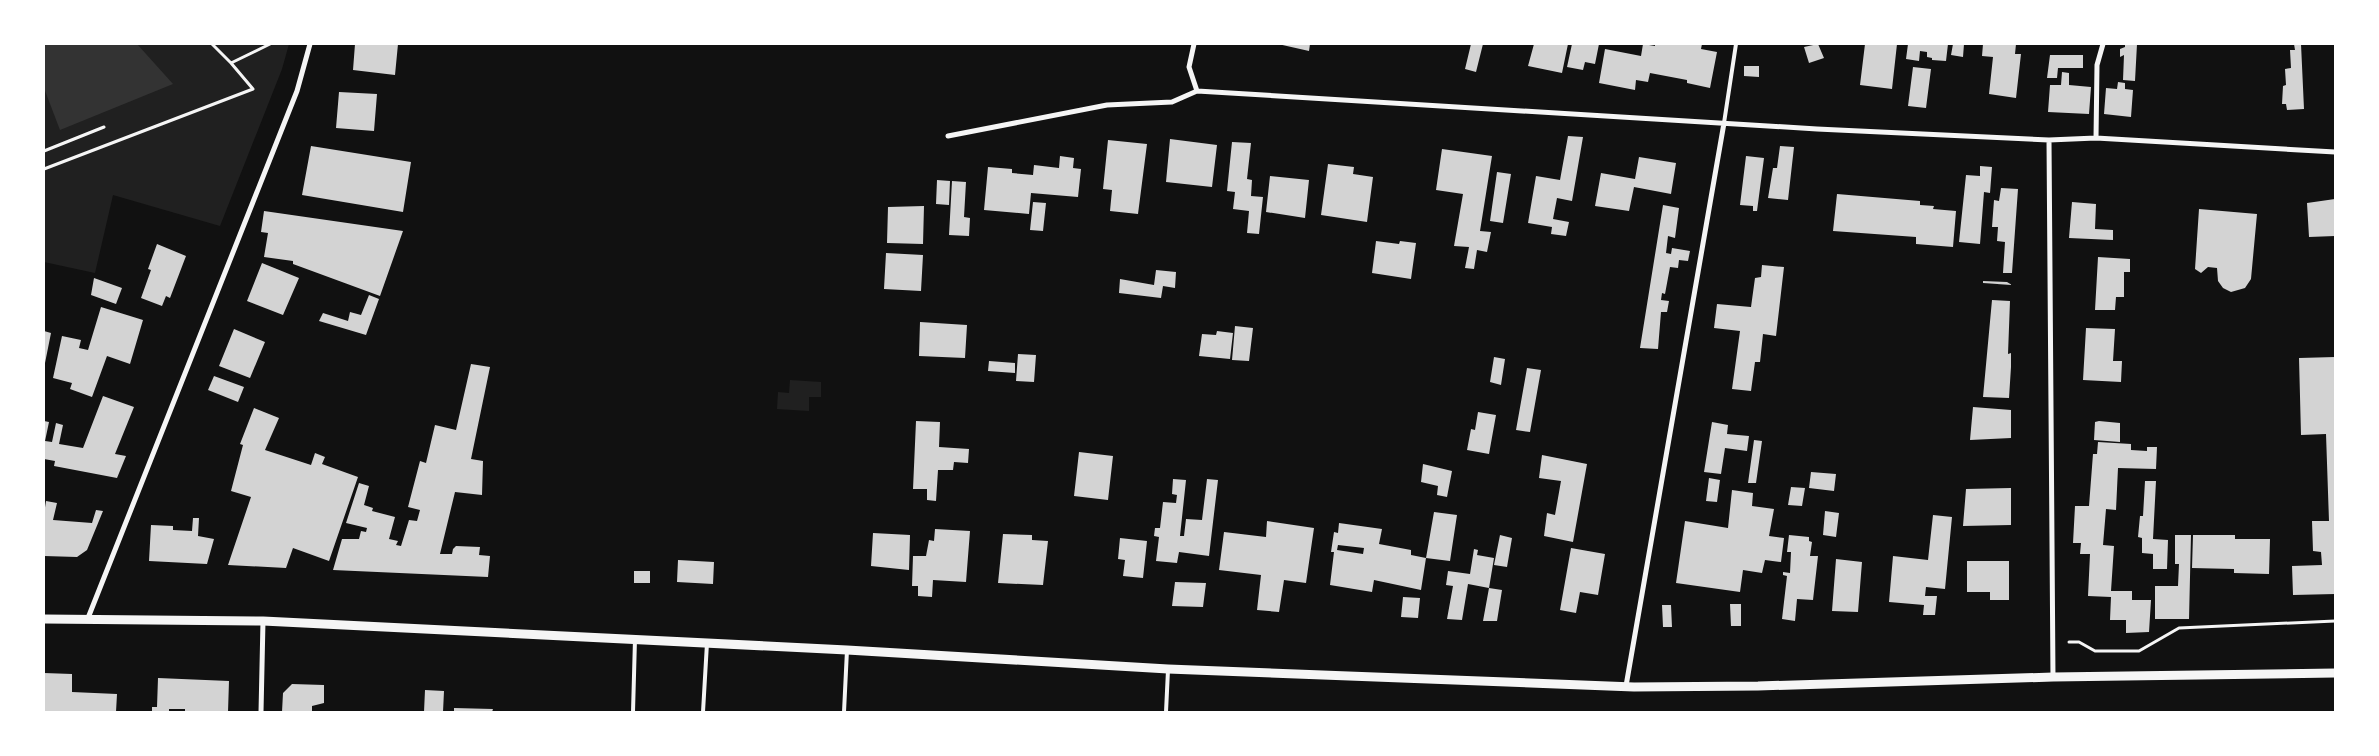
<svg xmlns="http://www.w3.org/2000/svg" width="2379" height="756" viewBox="0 0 2379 756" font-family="'Space Grotesk',sans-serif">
	<rect width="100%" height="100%" fill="#111"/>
	<path fill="#202020" d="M44,44h245l-7,25 -62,157 -107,-31 -18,78 -51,-11z
		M790,380l31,2v15h-12v14l-32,-2 1,-17 11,1z"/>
	<path fill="#333" d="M44,44h93l36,40 -113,46 -16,-42z"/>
	<path fill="#d3d3d3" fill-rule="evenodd" d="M355,44h43l-3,31 -42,-5z
		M1278,44h32l-1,7z
		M1471,44h12l-7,28 -11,-3z
		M1534,44h34l-6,29 -34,-7z
		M1572,44h27l-4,20 -10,-2 -2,8 -16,-3z
		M1643,44l12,2v-2h47l-1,5 16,3 -7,36 -23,-5v-3l-37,-7 -2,9 -12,-2 -1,10 -36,-7 6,-34 36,7z
		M1818,44l6,14 -15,5 -5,-16z
		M1865,44h32l-5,45 -32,-4z
		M1908,44h40l-2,17 -14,-1v-2l-5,-1v-5l-7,-1 -1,10 -13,-2z
		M1953,44h11l-1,13 -12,-2z
		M1983,44h33l-1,10h6l-5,44 -27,-4 4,-37 -11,-1z
		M2125,44h12l-2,37 -12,-1 1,-25 -4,2v-8l5,-2z
		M2294,44h7l3,65 -17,1 -1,-6h-4l1,-18 3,-1 -1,-16 6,-1 -1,-18h5z
		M2050,55h33v13h-25l-1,10h-10z
		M1744,66h15v11l-15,-1z
		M1913,67l18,2 -5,39 -18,-2z
		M2062,72l7,1v12l22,2 -2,27 -41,-2 2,-27h11z
		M2118,82l7,1v6l8,1 -2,27 -27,-3 2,-26 11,1z
		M339,92l38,2 -3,37 -38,-3z
		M1568,136l15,1 -11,64 -15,-3 -4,21 16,3 -3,14 -15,-2 1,-7 -24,-4 8,-47 24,4z
		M1170,139l47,6 -5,42 -46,-5z
		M1108,140l39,4 -9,70 -28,-3 2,-21 -9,-1z
		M1232,142l19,1 -4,36 5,1 -1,16 12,1 -4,37 -12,-1 2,-22 -16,-2 2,-17 -8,-1z
		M311,146l100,16 -8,50 -101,-17z
		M1780,146l14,1 -6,53 -20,-2 5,-30h4z
		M1442,149l50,7 -12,75 11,1 -4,20 -10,-2 -3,19 -9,-1 4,-21 -15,-1 9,-52 -27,-4z
		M1060,156l14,2 -1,10 8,1 -3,28 -47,-4 -2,21 -45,-4 4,-43 24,2v4l21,2 1,-10 25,3z
		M1746,156l18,2 -7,53h-4v-5l-13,-1z
		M1639,157l37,6 -5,31 -37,-7 -5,24 -34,-5 6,-33 34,6z
		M1328,164l26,3 -1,7 20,3 -6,45 -46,-7z
		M1980,166l12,1 -2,26 -6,-1 -4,52 -21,-2 7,-67 14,1z
		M1497,172l14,2 -8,49 -13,-2z
		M1270,176l39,4 -4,38 -39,-6z
		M937,180l13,1 -1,24 -13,-1z
		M952,181l14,1 -2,35 6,1 -1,18 -20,-1z
		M2001,188l17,1 -6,84h-9l2,-31 -8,-1 1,-14h-6l2,-27 5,1z
		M1837,194l83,7v4l14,1 -1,3 23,2 -3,36 -37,-3v-7l-83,-6z
		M2335,199v37l-26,1 -2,-34z
		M1033,202l13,1 -3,28 -13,-1z
		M2072,202l24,2 -1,25 18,1v10l-44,-2z
		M1663,205l16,3 -4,30 -7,-2 -2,17 5,1 1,-6 18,3 -2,10 -9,-1 -1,8 -8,-1 -5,27 -3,-1 -1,7 8,1 -2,11h-6l-3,37 -18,-1z
		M924,206l-1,38 -36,-1 1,-36z
		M2199,209l58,5 -6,65 -6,9 -14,4 -8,-4 -5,-7 -1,-13 -9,-1 -7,6 -6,-4z
		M264,211l139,20 -23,65 -87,-32v-3l-29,-4 4,-24 -7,-1z
		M1376,241l23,3 1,-3 16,2 -5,36 -39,-6z
		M157,244l29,12 -16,42 -4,-2 -4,10 -21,-8 10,-28 -3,-1z
		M886,253l37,2 -2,36 -37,-2z
		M2098,257l32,2v13h-6v25h-8l-1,13h-20z
		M262,263l37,15 -16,37 -36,-14z
		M1762,265l22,2 -8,69 -13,-2 -3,28h-5l-4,29 -19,-2 8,-58 -26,-3 3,-24 34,3 4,-29 6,-1z
		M1156,270l20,2 -1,16 -12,-2 -2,12 -42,-5 1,-14 34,6z
		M94,278l28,10 -6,16 -25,-9z
		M1983,281l24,1 5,3 -29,-2z
		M369,295l10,4 -13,36 -47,-14 4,-8 25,8 2,-9 11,3z
		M1992,300l18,1 -2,53 3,-1v14l-2,31 -26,-1z
		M101,307l42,13 -13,44 -23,-8 -15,41 -22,-8 2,-6 -19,-5 9,-42 19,4 -2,8 9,2z
		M920,322l47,3 -2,33 -46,-2z
		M1235,326l18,2 -4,33 -17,-1z
		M2086,328l29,1 -2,32h9l-1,21 -38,-2z
		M234,329l31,13 -15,36 -31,-12z
		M44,331l7,2 -6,30h-1z
		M1217,331l16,2 -3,26 -31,-3 3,-22 14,1z
		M1018,354l18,1 -2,27 -18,-1z
		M1494,357l11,2 -4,26 -11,-3z
		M2335,357v237l-42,1 -1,-29 30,-1 -1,-13 -8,-1 -1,-30h17l-3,-87 -25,1 -2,-77z
		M989,361l26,2v10l-27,-2z
		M471,364l19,3 -19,92 12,2 -1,34 -27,-3 -15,62h12l1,-5 3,-3 24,1 -1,8 11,1 -2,21 -155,-7 9,-31h17l2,-8 5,1 1,-4 -21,-5 13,-40 10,3 -5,19 9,3 -1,3 23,6 -6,22 9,2 -2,4 5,1 8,-26 8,1 3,-11 -12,-3 12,-46 6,2 9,-38 21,5z
		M1527,368l14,2 -11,62 -14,-2z
		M214,376l30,11 -6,15 -30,-12z
		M103,396l31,11 -19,47 11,2 -9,22 -63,-12 1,-5 -11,-2v-38l5,1 -4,19 7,1 4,-19 7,2 -4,19 24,4z
		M1973,407l38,3v28l-41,2z
		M254,408l25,10 -14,32 46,15 4,-12 10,4 -3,7 36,13 -29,84 -36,-13 -7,20 -58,-3 23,-68 -20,-6 12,-46 -3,-1z
		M1478,412l18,3 -7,39 -22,-4 4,-21 4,1z
		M916,421l24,1 -1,25 30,2 -1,14 -14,-1 -1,8h-15l-2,31 -9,-1v-11h-14z
		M2099,421l21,2v19l-26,-2 1,-18z
		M1712,422l16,3 -1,9 22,2 -2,15 -22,-3 -4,26 -17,-2z
		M1754,440l8,1 -6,42h-8z
		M2098,442l33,2v6l16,1v-4h10l-1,22 -38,-1 -2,42 -10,-1 -3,36 11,1 -3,45h21v9h19l-2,32 -23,1v-13h-16l1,-23 -23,-1 2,-42h-10l1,-11h-8l2,-37h14l4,-52h4z
		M1079,452l34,4 -5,44 -34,-4z
		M1542,455l45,9 -14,78 -29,-6 3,-23 8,2 6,-34 -22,-3z
		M1423,464l29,7 -5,26 -10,-2 1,-9 -17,-4z
		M1811,472l25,2 -2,17 -25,-3z
		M1709,478l11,2 -3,22 -11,-1z
		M1173,479l13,1 -6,56h4l2,-17 16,1 5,-41 11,1 -9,76 -30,-4 -2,11 -21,-2 3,-24 -5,-1 1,-8h5l3,-26 13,1 1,-8 -5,-1z
		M2145,481h11l-3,58 15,1 -1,29h-14v-15l-11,-1v-15l-4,-1 2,-21h3z
		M1791,487l14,1 -3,18 -14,-1z
		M2011,488v37l-48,1 3,-37z
		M1732,490l21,3 -1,13 22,3 -5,27 15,2 -3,24 -16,-2 -3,13 -19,-3 -3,22 -64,-9 9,-62 43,7z
		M46,501l11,2 -4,17 39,3 4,-13 7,1 -16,39 -10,7 -33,-1v-42z
		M1825,511l14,2 -3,24 -13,-2z
		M1434,512l23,3 -7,46 -24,-3z
		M1933,515l19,2 -7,72 -19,-2 -1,9h12l-2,19h-12l1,-10 -35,-3 4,-46 35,4z
		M193,518h6l-1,18 16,3 -7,25 -58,-3 2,-36 22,1v4l19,1z
		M1267,521l47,7 -8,55 -22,-3 -5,32 -22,-2 4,-35 -42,-5 5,-38 42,5z
		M1339,523l43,6 -3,15 32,6v5l15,3 -5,32 -47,-10 -2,12 -42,-7 4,-33h-3l3,-20 4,1zM1338,545l26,3 -1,6 -26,-4z
		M935,529l35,2 -4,51 -33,-2 -1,17 -14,-1v-10h-6l1,-30h13l3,-16 5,1z
		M873,533l37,2 -1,35 -38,-4z
		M1003,534l29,1v5l16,1 -5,44 -45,-2z
		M1500,535l12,3 -5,29 -13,-2z
		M1789,535l20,2v4l3,1 -2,14h8l-5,44 -16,-1 -2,22 -13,-2 5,-43 -4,-1v-3l7,1 1,-21h-4z
		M2175,535h16l-2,84h-34v-33h23l1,-22h-4z
		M2193,535h42v4h35l-1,35 -35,-1v-4l-42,-1z
		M1120,538l27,3 -4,37 -20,-2 2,-16 -7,-1z
		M1571,548l34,6 -7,41 -18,-3 -4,21 -16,-3z
		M1474,549l4,1 -1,5 17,3 -5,30 -21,-4 -6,36 -15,-1 6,-33 -7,-1 2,-14 22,3z
		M1836,559l26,3 -4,50 -26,-1z
		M678,560l36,2 -1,22 -36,-2z
		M1967,561h42v39h-19v-8h-23z
		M634,571h16v12h-16z
		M1175,582l31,1 -3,24 -31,-1z
		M1489,588l13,2 -5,31h-14z
		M1403,597l17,1 -2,20 -17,-1z
		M1730,604h11v22h-10z
		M1662,605h9l1,22h-9z
		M44,673l28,1v18l45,2 -1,18h-72z
		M158,678l71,3 -1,31h-43v-3h-16v3h-17v-5h5z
		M292,684l32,1v18l-12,3v6h-30l1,-19z
		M425,690l19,1 -1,21h-19z
		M454,708l39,1 -1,3h-38z"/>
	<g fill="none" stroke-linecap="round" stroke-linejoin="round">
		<path stroke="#f5f5f5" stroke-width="3" d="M212,44l19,19 39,-19
			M44,151l60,-24
			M44,169l209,-80 -22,-26
			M2069,642h10l16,9h44l40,-23 156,-7"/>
		<path stroke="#f5f5f5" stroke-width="4" d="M1724,123l12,-79
			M633,712l2,-73
			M703,712l4,-69
			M844,712l3,-62
			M1166,712l2,-42"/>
		<path stroke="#f5f5f5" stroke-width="5" d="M1194,44l-5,23 8,24
			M1197,91l620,38 232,11 47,-2 239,14
			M948,136l159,-31 65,-3 25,-11
			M2096,138l1,-73 6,-21
			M2049,140l4,537
			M88,618l209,-527 13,-47
			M1626,686l98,-563
			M261,712l2,-91"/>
		<path stroke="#f5f5f5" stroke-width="9" d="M44,619l219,2 584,29 321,19 466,18 124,-1 295,-9 282,-4"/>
	</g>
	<rect width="2379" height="756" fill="none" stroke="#ffffff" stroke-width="90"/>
</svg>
